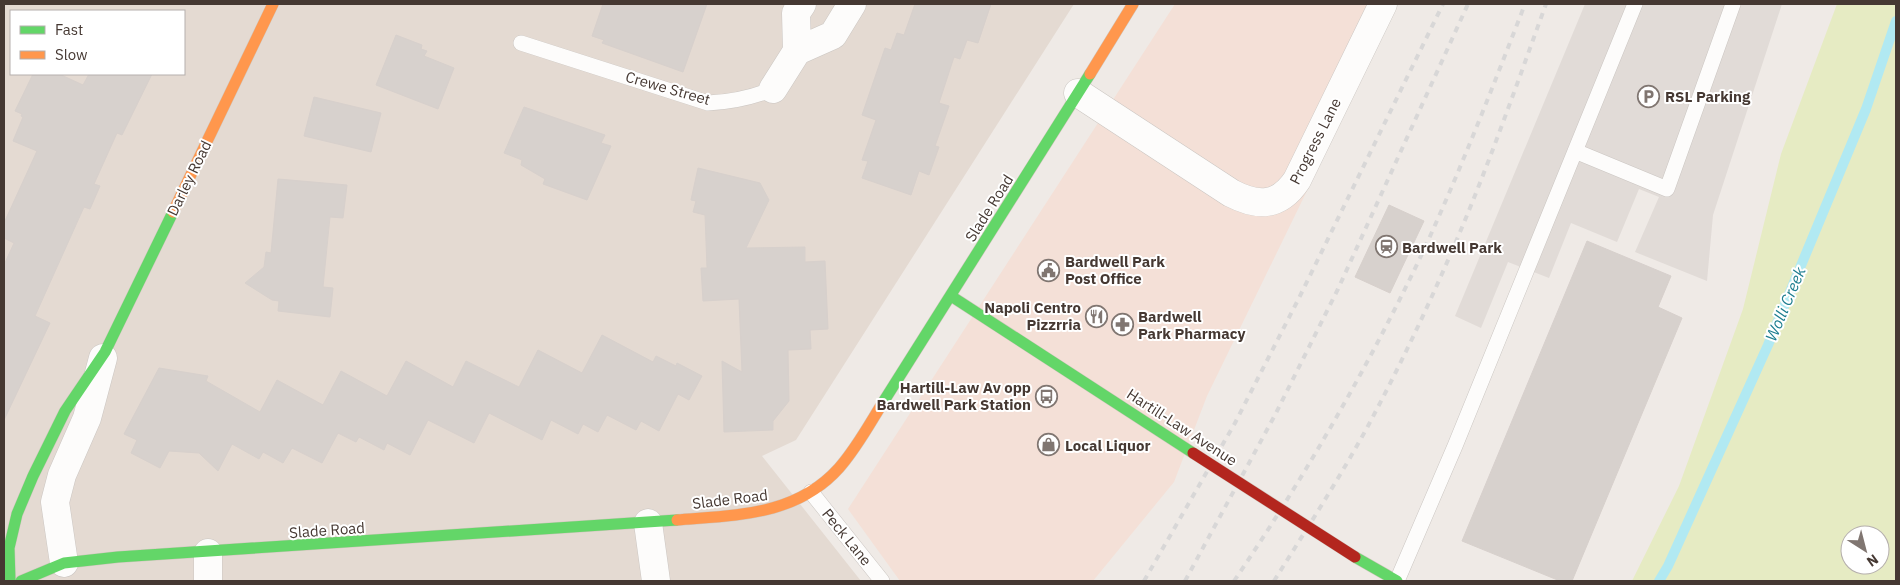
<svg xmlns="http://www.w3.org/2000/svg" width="1900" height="585" viewBox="0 0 1900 585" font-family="'IBM Plex Sans',sans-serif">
	<rect width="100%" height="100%" fill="#efeae6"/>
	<path fill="#e4dad2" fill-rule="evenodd" d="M4,4h1070l-278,436 -34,16 99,125h-857zM11,11h173v63h-173z"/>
	<path fill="#f4e0d7" d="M1175,4h223l-191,392 -33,86 -81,99h-193l-52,-72z"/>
	<path fill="#e6ebc3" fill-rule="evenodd" d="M1837,4h59v577h-264l47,-95 64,-177 38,-155zM1850,535h30v30h-30z"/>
	<path fill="#e1dbd7" d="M1585,4h197l-69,211 -6,66 -72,-29 24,-55 -20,-8 -22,53 -46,-19 -22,55 -41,-16 -27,66 -26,-12z"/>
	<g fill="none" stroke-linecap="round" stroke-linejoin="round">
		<path stroke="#b1e9f2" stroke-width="10" d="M1659,581l9,-15 100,-221 98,-236 30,-88"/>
	</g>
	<path fill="#d7d1cd" stroke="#d7d0cc" d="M603,4h104l-24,68 -81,-29 2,-3 -12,-4z
		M915,4h76l-13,39 -11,-3 -7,19 -6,-2 -15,46 10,3 -14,40 4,1 -10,28 -10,-4 -8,24 -49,-17 6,-17 -6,-1 14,-40 -14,-5 23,-67 6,2 6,-17 7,2z
		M396,35l26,10 -1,4 6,2 -3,5 30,12 -16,41 -62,-24z
		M33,74h26l24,11 6,-11h63l-30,61 -5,-2 -23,51 6,2 -10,23 -6,-2 -49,109 15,7 -46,97v-155l10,-22 -10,-5v-15l33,-72 -24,-10 10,-24 -2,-1 1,-2 -7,-3z
		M314,97l67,16 -10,39 -67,-16z
		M524,107l81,28 -4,8 10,3 -24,54 -44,-16 2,-5 -24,-14 1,-5 -18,-7z
		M698,168l62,15 9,17 -23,48 59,-1v15l20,-1 3,68 -18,1 1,19 -23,1 1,51 -16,20v9l-49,2 -2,-71 20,11 -3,-73 -36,2 -2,-33h6l-2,-53 -12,-3 3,-11 -5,-1z
		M278,179l69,6 -4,33 -13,-1 -7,70 10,1 -3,29 -52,-6 1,-10 -7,-1 -27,-17 19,-16 2,-15 5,1z
		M1389,205l35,16 -34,72 -35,-16z
		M1587,241l84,35 -13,31 24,11 -110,263h-12l-98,-40z
		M602,335l51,27 3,-6 20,10 1,-3 25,13 -13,24 -11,-6 -19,37 -18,-10 -5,9 -29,-15 -9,17 -15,-8 -5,10 -27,-14 -9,20 -53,-27 -15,30 -46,-23 -18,35 -23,-12 -3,7 -25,-13 -3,5 -18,-9 -16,30 -30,-15 -9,15 -20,-11 -4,7 -27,-15 -14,27 -19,-18 -30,-2 -9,17 -29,-15 6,-13 -13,-6 35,-66 49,8 -2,5 54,31 17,-32 46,25 18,-34 46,25 19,-35 47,26 13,-26 53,26 19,-37 44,23z"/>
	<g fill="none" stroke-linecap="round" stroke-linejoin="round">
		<defs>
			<path id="lane" d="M521,43l187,60c23,-1 43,-5 65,-14
				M1575,151l92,38 66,-185
				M811,492l71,89
				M1397,581l58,-135 180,-442"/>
			<path id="street" d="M797,51l36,-16 19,-31
				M773,89l24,-38 -1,-38 6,-9
				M1078,93l153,100c27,14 48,14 66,-13l86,-176
				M648,523l8,58
				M208,553v28
				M64,563l-9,-61 7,-27 25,-57 16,-60"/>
			<path id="fast" d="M951,296l242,157
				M882,404l208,-330
				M1355,557l42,24
				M10,581l-1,-33 8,-34 16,-38 32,-65 40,-59 68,-140
				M21,581l43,-18 54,-6 559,-37"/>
			<path id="slow" d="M1090,74l43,-70
				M173,212l100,-208
				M677,520c59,-5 119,-4 162,-52 17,-19 30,-43 43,-64"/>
		</defs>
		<use href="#lane" stroke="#cbc6c2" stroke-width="16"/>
		<use href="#street" stroke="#cbc6c2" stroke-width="29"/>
		<use href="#fast" stroke="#d0c6bd" stroke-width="12"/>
		<use href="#slow" stroke="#d0c6bd" stroke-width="12"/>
		<use href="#lane" stroke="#fdfcfb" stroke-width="15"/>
		<use href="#street" stroke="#fdfcfb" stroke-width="28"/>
		<use href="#fast" stroke="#63d668" stroke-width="11"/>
		<use href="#slow" stroke="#ff974d" stroke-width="11"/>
		<path stroke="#d8d7d7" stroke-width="4" stroke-dasharray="6 6" stroke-linecap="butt" d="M1144,581l91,-158 64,-125 144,-294
			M1185,581l90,-166 63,-126 130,-285
			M1234,581c70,-103 133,-212 187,-325 38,-82 71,-167 104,-252
			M1274,581c32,-51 65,-102 94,-155 26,-49 51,-100 73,-150 40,-89 72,-181 105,-272"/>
		<defs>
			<path id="jam-bridge" d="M1193,453l162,104"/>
		</defs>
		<use href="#jam-bridge" stroke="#d0c6bd" stroke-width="12" stroke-linecap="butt"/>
		<use href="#jam-bridge" stroke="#b3261e" stroke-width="11"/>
	</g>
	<defs>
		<symbol id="parking-ring" viewBox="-11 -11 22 22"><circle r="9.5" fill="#fff" stroke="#807671" stroke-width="1.5"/><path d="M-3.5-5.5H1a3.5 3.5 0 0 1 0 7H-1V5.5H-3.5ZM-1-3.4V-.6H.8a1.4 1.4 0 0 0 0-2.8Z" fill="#807671"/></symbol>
		<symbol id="station-ring" viewBox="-11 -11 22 22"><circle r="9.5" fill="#fff" stroke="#807671" stroke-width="1.5"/><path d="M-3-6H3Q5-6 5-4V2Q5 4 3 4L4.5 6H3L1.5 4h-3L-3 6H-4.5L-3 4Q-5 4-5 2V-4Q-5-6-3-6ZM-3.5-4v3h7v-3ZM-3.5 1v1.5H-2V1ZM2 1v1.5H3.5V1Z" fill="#807671"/></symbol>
		<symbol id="civic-ring" viewBox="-11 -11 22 22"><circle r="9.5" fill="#fff" stroke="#807671" stroke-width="1.5"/><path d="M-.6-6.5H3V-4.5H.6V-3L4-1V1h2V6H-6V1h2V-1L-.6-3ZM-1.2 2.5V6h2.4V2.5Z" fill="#807671"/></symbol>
		<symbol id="restaurant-ring" viewBox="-11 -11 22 22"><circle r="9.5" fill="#fff" stroke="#807671" stroke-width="1.5"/><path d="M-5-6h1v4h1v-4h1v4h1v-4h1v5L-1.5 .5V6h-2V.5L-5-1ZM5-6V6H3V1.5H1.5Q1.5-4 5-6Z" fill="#807671"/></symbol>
		<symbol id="pharmacy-ring" viewBox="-11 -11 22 22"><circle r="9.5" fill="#fff" stroke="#807671" stroke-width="1.5"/><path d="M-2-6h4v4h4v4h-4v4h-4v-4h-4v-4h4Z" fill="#807671"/></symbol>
		<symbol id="bus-ring" viewBox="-11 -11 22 22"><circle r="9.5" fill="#fff" stroke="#807671" stroke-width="1.5"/><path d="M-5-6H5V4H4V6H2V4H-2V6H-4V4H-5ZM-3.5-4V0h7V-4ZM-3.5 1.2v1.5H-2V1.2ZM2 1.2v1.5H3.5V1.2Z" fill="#807671"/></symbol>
		<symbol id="shop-ring" viewBox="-11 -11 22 22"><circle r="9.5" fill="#fff" stroke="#807671" stroke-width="1.5"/><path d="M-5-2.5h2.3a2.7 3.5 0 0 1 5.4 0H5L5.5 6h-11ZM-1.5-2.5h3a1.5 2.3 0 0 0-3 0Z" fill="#807671"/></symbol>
	</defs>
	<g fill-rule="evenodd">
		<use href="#parking-ring" x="1636" y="84" width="25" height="25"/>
		<use href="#station-ring" x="1374" y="234" width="25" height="25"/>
		<use href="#civic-ring" x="1036" y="258" width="25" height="25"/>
		<use href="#restaurant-ring" x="1084" y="304" width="25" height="25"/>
		<use href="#pharmacy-ring" x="1110" y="312" width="25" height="25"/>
		<use href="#bus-ring" x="1034" y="384" width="25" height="25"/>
		<use href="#shop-ring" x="1036" y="432" width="25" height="25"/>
	</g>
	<g text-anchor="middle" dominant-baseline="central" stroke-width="4" stroke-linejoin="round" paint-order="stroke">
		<g font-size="15" fill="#453832" stroke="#fff">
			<text transform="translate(668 88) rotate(16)">Crewe Street</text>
			<text transform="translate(1315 141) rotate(-63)">Progress Lane</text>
			<text transform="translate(189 178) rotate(-64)">Darley Road</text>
			<text transform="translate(989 208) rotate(-58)">Slade Road</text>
			<text transform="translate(1182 427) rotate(33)">Hartill-Law Avenue</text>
			<text transform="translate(730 499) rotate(-7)">Slade Road</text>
			<text transform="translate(327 530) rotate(-4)">Slade Road</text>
			<text transform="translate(847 537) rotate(51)">Peck Lane</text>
		</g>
		<g font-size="15" font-weight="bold" fill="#453832" stroke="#fff" text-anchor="start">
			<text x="1665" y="96">RSL Parking</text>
			<text x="1402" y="247">Bardwell Park</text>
			<text x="1065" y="261">Bardwell Park<tspan x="1065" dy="17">Post Office</tspan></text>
			<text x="1081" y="307" text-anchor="end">Napoli Centro<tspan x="1081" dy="17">Pizzrria</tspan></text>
			<text x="1138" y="316">Bardwell<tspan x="1138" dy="17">Park Pharmacy</tspan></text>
			<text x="1031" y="387" text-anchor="end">Hartill-Law Av opp<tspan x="1031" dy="17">Bardwell Park Station</tspan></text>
			<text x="1065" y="445">Local Liquor</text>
		</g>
		<g font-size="16" font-style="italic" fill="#1e7e90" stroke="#fff">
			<text transform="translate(1785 304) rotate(-67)">Wolli Creek</text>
		</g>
	</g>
	<rect width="1900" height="585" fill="none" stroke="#453832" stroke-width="10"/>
	<rect x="10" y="10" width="175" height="65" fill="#ffffff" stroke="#b5afad"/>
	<rect x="20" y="26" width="25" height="8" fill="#63d668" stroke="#b5afad"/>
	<text x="55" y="35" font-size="15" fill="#453832">Fast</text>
	<rect x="20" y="51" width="25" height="8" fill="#ff974d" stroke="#b5afad"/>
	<text x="55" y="60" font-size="15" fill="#453832">Slow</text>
	<g transform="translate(1865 550) rotate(144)"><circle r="24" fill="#ffffff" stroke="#b5afad"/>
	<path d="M0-4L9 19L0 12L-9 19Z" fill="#807671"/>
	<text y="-8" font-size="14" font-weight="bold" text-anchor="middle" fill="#453832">N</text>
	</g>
</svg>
